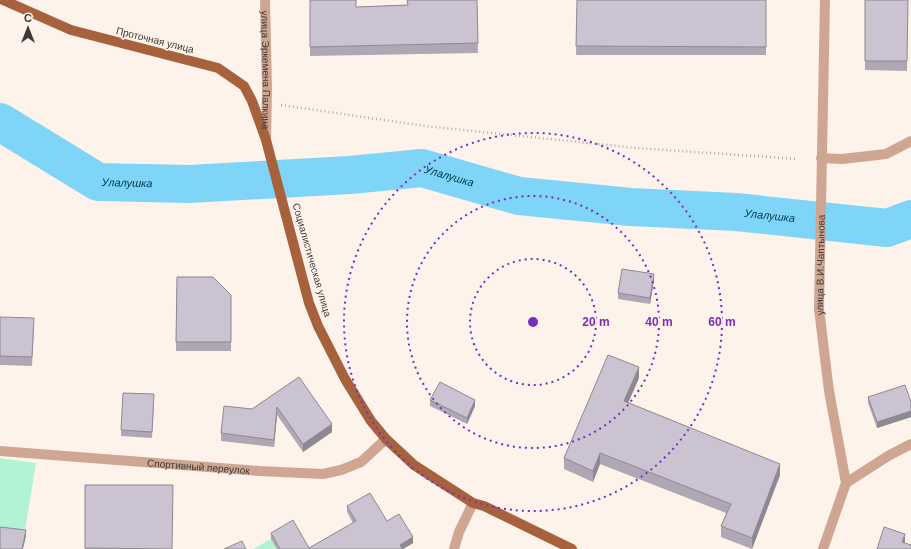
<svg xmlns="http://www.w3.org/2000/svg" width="911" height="549" viewBox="0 0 911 549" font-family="Arial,sans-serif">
	<rect width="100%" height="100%" fill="#fef3ea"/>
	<path fill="#b2f3d4" d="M0,458l36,5 -14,86h-22z
		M271,539l35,10h-53z"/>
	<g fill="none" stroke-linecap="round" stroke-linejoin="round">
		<path stroke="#7fd5f8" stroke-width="38" id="s1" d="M0,122l98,60 91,2 161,-9 72,-7 97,28 112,11 105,5 151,16 24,-9"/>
		<path stroke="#b4aba4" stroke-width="2.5" stroke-dasharray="1 3" stroke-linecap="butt" d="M281,105l144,21 211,22 162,11"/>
		<g stroke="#cea692" stroke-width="10">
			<path id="s2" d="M265,0l2,88 -1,52"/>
			<path d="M821,158l21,1 44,-5 25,-13"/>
			<path id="s3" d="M0,451l259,20 64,3 18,-4 20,-8 25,-23"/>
			<path d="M846,483l42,-27 23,-12"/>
			<path d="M454,549l5,-17 14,-29"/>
			<path id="s4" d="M823,549l23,-66 -17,-92 -10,-82 6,-309"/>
		</g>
		<path stroke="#a7623d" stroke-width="10" d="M3,0l68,30 147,38 26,18 8,15 14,39 43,163 9,23 27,53 26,42 15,18 28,26 59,38 11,3 88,43"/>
	</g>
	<path fill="#afa8b4" d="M310,0l46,7 51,-2 70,-5 1,53 -168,3z
		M577,0h189v55h-190z
		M865,0h43l-1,71 -42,-1z
		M177,277l54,18v56h-55z
		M654,280l-4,24 -32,-5v-6z
		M0,317l34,10 -2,39 -32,-1z
		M299,377l33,55 -29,20 -26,-37 -3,32 -53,-6v-8l31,-24z
		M639,378l-11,25 152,72 -28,74 -31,-12v-11l5,-13 -126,-49 -7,18 -29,-13v-11z
		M868,397l43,5v15l-34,11 -9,-25z
		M154,400l-2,38 -31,-2v-6z
		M430,400l45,6 -8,18 -37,-18z
		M85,485l87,64h-87z
		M347,506l40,15 26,22 -10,6h-126l-6,-10v-6l38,15 44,-25 -6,-11z"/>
	<path fill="#8e8892" d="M654,274v6l-4,24v-6z
		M639,367v11l-15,34v-11z
		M475,400v6l-8,18v-6z
		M277,407v8l-3,32v-7z
		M911,411v6l-34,11v-6z
		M332,424v8l-29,20v-8z
		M600,453v11l-7,18v-11z
		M780,464v11l-28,74v-11z
		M26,530v6l-3,13h-1z
		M905,534v9l-3,-1z
		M413,537v6l-10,6h-3v-4z"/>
	<path fill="#cbc3d1" stroke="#8e8892" d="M310,0h46v7l52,-2 -1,-5h70l1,43 -168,4z
		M577,0h189v47l-190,-1z
		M865,0h43l-1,61h-42z
		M622,269l32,5 -4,24 -32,-5z
		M177,277h36l18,18v47h-55z
		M0,317l34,1 -2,39 -32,-1z
		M608,355l31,12 -15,34 156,63 -28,74 -31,-12 10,-22 -131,-51 -7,18 -29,-13z
		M299,377l33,47 -29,20 -26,-37 -3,33 -53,-7 3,-27 28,3z
		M440,382l35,18 -8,18 -37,-18z
		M905,385l6,17v9l-34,11 -9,-25z
		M123,393l31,1 -2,38 -31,-2z
		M85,485h88l-1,64 -87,-1z
		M370,493l17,28 12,-7 14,23 -13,8 2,4h-122l-9,-16 22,-13 16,28 47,-27 -9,-15z
		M0,527l26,3 -4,19h-22z
		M884,527l21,7 -3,8 9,3v4h-34z
		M242,541l4,8h-22z"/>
	<g fill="none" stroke="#7b2cbf" stroke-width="2" stroke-dasharray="2 4">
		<circle cx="533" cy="322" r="63"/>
		<circle cx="533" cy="322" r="126"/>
		<circle cx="533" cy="322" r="189"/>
	</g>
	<g text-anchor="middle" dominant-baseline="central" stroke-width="3.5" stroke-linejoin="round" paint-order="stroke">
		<g font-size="10" fill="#3e3935" stroke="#fef3ea">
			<text transform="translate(155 40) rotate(14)">Проточная улица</text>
			<text stroke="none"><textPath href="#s2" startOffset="70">улица Эркемена Палкина</textPath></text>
			<text transform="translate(312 260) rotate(74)">Социалистическая улица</text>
			<text stroke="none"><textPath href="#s4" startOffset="290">улица В.И.Чаптынова</textPath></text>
			<text stroke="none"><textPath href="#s3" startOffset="199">Спортивный переулок</textPath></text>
		</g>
		<g font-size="11" font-style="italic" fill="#003748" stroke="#fef3ea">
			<text stroke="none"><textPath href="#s1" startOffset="468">Улалушка</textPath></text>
			<text stroke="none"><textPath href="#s1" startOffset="144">Улалушка</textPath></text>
			<text stroke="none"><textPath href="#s1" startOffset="792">Улалушка</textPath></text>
		</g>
	</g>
	<circle cx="533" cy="322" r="6" fill="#7b2cbf" stroke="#fef3ea" stroke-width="2"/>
	<g font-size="12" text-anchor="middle" font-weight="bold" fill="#7b2cbf" stroke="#fef3ea" stroke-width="3.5" stroke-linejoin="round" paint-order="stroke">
		<text x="596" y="326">20 m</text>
		<text x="659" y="326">40 m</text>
		<text x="722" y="326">60 m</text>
	</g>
	<g transform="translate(28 28)" stroke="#fef3ea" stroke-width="3" paint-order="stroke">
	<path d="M0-3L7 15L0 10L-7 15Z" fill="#3e3935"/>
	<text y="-6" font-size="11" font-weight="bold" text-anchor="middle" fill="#3e3935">С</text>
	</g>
</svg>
